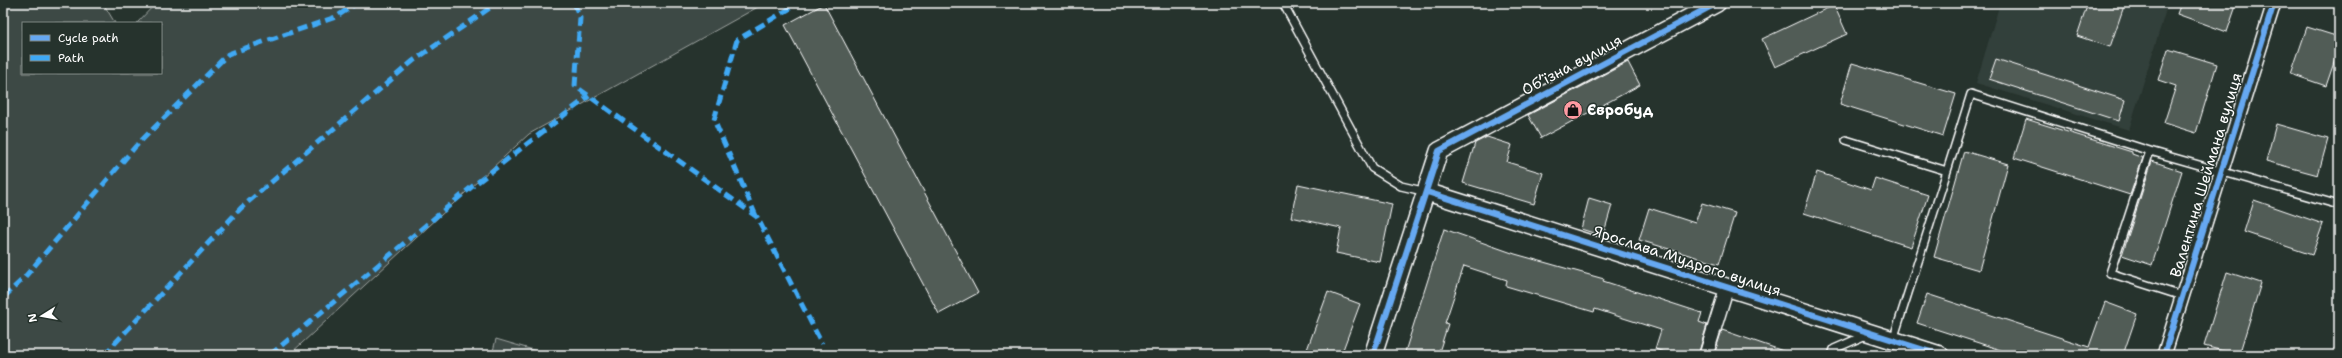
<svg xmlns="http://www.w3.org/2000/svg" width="2342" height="358" viewBox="0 0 2342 358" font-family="'Shantell Sans',sans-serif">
	<rect width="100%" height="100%" fill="#26332d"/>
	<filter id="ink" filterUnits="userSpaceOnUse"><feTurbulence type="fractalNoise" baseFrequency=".025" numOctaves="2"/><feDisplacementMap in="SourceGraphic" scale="8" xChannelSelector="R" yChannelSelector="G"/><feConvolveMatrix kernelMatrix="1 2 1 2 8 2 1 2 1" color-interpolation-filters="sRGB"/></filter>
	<g filter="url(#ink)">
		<path fill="#333f3a" d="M2000,3h168l-39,127 -153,-47z"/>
		<path fill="#3e4944" stroke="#9ea4a2" d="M3,3h100l12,20h-92v50h138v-50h-24l19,-20h609l-236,131 -240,221h-286z
			M496,339l54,16h-58z"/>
		<path fill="#515c57" stroke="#fff" d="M2088,3h37l-15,44 -33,-11z
			M2181,3h56l-10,29 -50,-18z
			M824,4l154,289 -39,21 -154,-289z
			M1834,5l13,29 -72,33 -13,-28z
			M2307,27l32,10v11l-13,38 -35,-12z
			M2168,49l49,15 -21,69 -32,-10 12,-37 -18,-6z
			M1996,59l129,41 -6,21 -130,-42z
			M1628,62l12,23 -99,53 -13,-23z
			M1852,63l104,31 -13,42 -103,-32z
			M2026,119l106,33v2l11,4 -13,37 -116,-37z
			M2276,124l52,15 -10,36 -52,-14z
			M1487,137l25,8 -5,17 36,11 -9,31 -71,-21 12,-40z
			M1964,151l44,13 -29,106 -45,-13z
			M2152,161l30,10 -30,94 -30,-10z
			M1817,172l54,18 4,-12 53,17 -17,52 -107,-34z
			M1298,184l94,20 -12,58 -44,-9 5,-25 -50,-11z
			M1589,198l23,7 -9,31 -22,-7z
			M2254,200l69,24 -11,31 -68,-23z
			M1702,203l33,10 -16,51 -80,-24 10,-32 46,15z
			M1444,229l71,25 89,25 -1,2 99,32 -3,9 8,3 -9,30h-25l-18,-6 6,-19 -66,-21 -1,3 -88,-26 1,-6 -43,-14 -19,57 3,1 -10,31h-34z
			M2227,272l34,11 -22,72 -35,-9z
			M1328,292l32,12 -19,51h-36z
			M1927,294l162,53 16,-45 32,12 -14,41h-107l-99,-32z
			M1722,330l67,23v2h-75z"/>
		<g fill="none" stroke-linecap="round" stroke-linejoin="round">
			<defs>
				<path id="service" d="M1283,3l89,165 29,18 26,6
					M1846,140l101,31 -54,169
					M1947,171l24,-77 179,57
					M2182,296l-72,-23 40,-122 189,54
					M1832,355l2,-6 32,-14"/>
				<path id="minor" d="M1706,355l21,-68
					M2164,355l110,-352"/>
				<path id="tertiary" d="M1427,192l513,163
					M1373,355l66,-204 278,-148"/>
			</defs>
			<use href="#service" stroke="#fff" stroke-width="10"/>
			<use href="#minor" stroke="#fff" stroke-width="16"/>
			<use href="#tertiary" stroke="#fff" stroke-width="20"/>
			<use href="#service" stroke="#26332d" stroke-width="7"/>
			<use href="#minor" stroke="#26332d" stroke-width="13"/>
			<use href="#tertiary" stroke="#26332d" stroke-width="17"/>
			<path stroke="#3fa9f5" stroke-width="5" stroke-dasharray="10 5" stroke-linecap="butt" d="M574,3l6,15 -5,68 182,131 65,127
				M756,216l-42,-96 23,-80 62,-37
				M3,298l21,-20 111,-131 93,-93 108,-37 21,-14
				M104,355l137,-147 172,-147 84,-58
				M270,355l204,-170 115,-89"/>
			<defs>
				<path id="cycleway" d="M1427,192l513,163
					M1373,355l66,-204 278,-148
					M2164,355l110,-352"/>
			</defs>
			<use href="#cycleway" stroke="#26332d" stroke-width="8"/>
			<use href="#cycleway" stroke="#66a8f1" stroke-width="6"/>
		</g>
	</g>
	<defs>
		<symbol id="shop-disc" viewBox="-11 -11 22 22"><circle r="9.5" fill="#ff9aa2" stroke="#26332d"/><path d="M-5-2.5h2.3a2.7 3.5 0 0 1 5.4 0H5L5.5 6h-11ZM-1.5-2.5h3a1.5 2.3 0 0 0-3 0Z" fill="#111"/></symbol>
	</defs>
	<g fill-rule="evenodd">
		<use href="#shop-disc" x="1562" y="99" width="22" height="22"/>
	</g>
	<g text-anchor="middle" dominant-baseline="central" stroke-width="3" stroke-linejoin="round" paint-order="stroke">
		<g font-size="15" fill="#fff" stroke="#26332d">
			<text transform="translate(1572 65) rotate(-28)">Об’їзна вулиця</text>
			<text transform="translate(2206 175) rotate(-73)">Валентина Шеймана вулиця</text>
			<text transform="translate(1687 261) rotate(18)">Ярослава Мудрого вулиця</text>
		</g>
		<g font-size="15" font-weight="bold" fill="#fff" stroke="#26332d" text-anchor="start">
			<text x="1587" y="110">Євробуд</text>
		</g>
	</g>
	<rect width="2342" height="358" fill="none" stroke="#26332d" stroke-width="16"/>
	<rect x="8" y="8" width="2326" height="342" fill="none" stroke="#fff" stroke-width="1.5" filter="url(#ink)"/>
	<rect x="22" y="22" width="140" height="52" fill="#26332d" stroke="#7d8581"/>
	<rect x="30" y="35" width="20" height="6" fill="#66a8f1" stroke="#7d8581"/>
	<text x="58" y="42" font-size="12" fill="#ffffff">Cycle path</text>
	<rect x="30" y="55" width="20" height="6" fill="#3fa9f5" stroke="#7d8581"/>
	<text x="58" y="62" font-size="12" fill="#ffffff">Path</text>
	<g transform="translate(42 316) rotate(259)" stroke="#26332d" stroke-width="3" paint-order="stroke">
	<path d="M0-3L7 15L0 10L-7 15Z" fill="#ffffff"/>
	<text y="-6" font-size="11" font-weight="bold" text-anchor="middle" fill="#ffffff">N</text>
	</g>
</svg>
